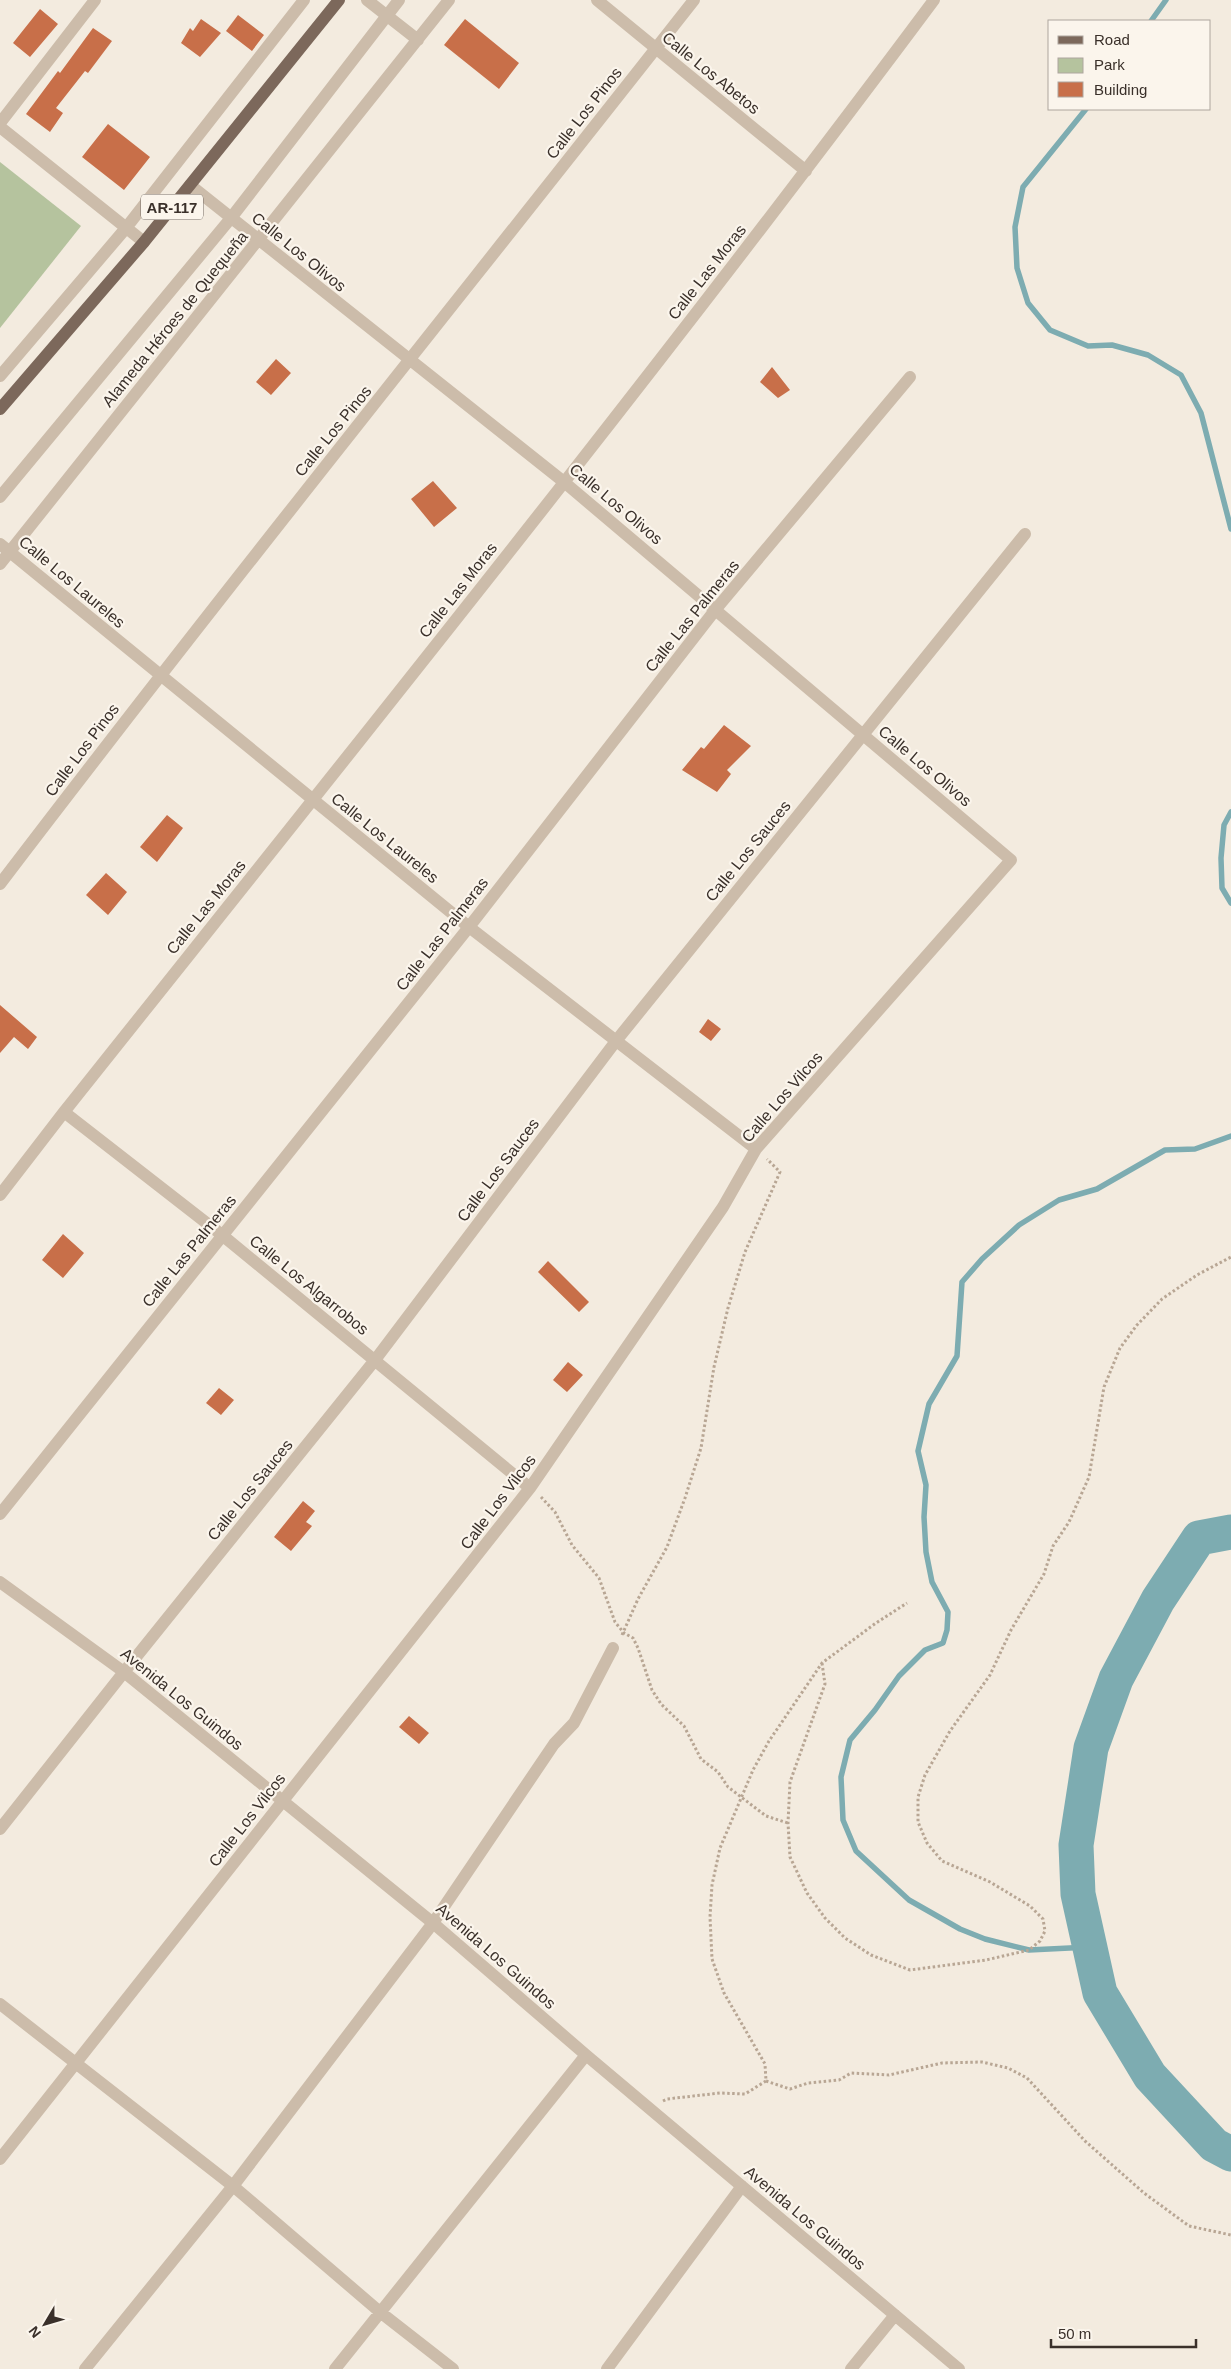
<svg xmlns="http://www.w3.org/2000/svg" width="1231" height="2369" viewBox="0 0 1231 2369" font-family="Helvetica,sans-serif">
	<rect width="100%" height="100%" fill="#f3ebdf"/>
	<path fill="#b5c39e" d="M0,162l81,64 -81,102z"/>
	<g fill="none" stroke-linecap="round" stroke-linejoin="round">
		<path stroke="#7dacb1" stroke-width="5.5" d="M1151,21l15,-21
			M1086,109l-63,78 -8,40 2,41 11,35 22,27 38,16 24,-1 36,10 33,20 20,38 30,116
			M1231,812l-7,13 -3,33 1,30 9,15
			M1090,1947l-61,3 -44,-11 -25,-10 -51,-29 -53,-49 -13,-31 -2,-43 9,-37 25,-30 24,-34 26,-26 18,-7 4,-13 1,-18 -16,-30 -6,-30 -2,-35 2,-32 -8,-34 11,-47 28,-48 5,-74 20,-23 37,-34 40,-25 38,-11 68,-39 30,-1 36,-13"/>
		<path stroke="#7dacb1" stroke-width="35" d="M1231,1532l-32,6 -41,62 -42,79 -25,69 -15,97 2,49 22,99 50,83 64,69 17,9"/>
	</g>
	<path fill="#c86f49" d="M40,9l18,15 -28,33 -17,-14z
		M238,15l26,20 -12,16 -26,-20z
		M201,19l20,14 -21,24 -19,-14 9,-15 3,3z
		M465,19l54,44 -20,26 -55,-44z
		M93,28l19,13 -24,32 -3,-2 -29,37 7,5 -13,19 -24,-18 32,-43 2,2z
		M108,124l42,33 -26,33 -42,-33z
		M276,359l15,14 -20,22 -15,-13z
		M772,367l18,23 -12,8 -18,-16z
		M433,481l24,27 -23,19 -23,-28z
		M724,725l27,21 -24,24 4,4 -14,18 -35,-22 19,-23 3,2z
		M167,815l16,13 -26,34 -17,-15z
		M106,873l21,19 -19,23 -22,-20z
		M0,1005l37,32 -9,12 -14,-12 -14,16z
		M708,1019l13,10 -10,12 -12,-9z
		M63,1234l21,19 -21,25 -21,-18z
		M548,1261l41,41 -10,10 -41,-40z
		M568,1362l15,13 -16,17 -14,-12z
		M219,1388l15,12 -13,15 -15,-12z
		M303,1501l12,10 -9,11 6,4 -21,25 -17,-14z
		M409,1716l20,17 -10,11 -20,-17z"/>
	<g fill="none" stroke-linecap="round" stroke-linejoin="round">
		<path stroke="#b8a694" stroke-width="3" stroke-dasharray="2.5 2.5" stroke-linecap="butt" d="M541,1497l14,15 17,33 27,33 16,44 9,11 9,5 5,10 14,42 9,14 23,22 17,33 17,13 10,15 38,29 22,7
			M622,1635l16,-36 29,-52 18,-49 16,-50 13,-81 14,-59 17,-56 35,-80 -13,-13
			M822,1663l3,21 -35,98 -2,41 2,34 17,36 18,25 20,20 26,17 39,15 76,-10 43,-10 11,-9 5,-10 -2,-12 -13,-13 -40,-24 -48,-21 -15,-18 -9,-21v-25l7,-22 25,-44 40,-56 21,-45 33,-56 9,-28 16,-24 20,-45 15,-90 16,-39 17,-23 25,-26 35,-24 34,-18
			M766,2081l24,8 18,-6 31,-3 12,-7 38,2 53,-12 40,-1 26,6 19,10 58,63 59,52 45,33 42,9
			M663,2101l4,-2 53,-6 25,1 21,-13 -1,-17 -41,-71 -12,-34 -2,-42 2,-32 8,-37 33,-78 16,-29 53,-78 54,-40 31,-20"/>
		<path stroke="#ccbcaa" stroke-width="12" d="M367,0l51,40
			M597,0l209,171
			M0,123l95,-123
			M0,127l144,115
			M0,376l126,-148 178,-228
			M0,497l231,-279 168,-218
			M0,544l469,383 287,222
			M0,564l449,-564
			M0,884c227,-298 462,-589 694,-884
			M64,1112l158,123 308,253
			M0,1195l64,-83c293,-368 589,-735 870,-1112
			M0,1514l469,-587 247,-318 194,-232
			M0,1582l124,90 309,251 153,132 373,314
			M0,1829l124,-157 251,-312 241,-319 409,-507
			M0,2004l233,182 147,126 73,57
			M0,2159l530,-671 193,-281 33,-58 255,-289 -447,-378 -374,-297
			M85,2369l148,-183 200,-263 121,-179 20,-21 39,-75
			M335,2369l251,-314
			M607,2369l135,-183
			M851,2369l44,-54"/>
		<path stroke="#7c685b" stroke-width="12" d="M0,409l144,-167 195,-242"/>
	</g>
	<g text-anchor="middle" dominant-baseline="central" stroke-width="4.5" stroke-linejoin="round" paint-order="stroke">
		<rect fill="#fbf5ec" stroke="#746b64" stroke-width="1" x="141" y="194.5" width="62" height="25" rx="4"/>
		<g font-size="15" font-weight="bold" fill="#3a302a">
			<text x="172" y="207">AR-117</text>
		</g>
		<g font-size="16" fill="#3a302a" stroke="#fbf5ec">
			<text transform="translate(711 73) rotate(39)">Calle Los Abetos</text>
			<text transform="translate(584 113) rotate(-52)">Calle Los Pinos</text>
			<text transform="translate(299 252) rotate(39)">Calle Los Olivos</text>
			<text transform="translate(707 272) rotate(-52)">Calle Las Moras</text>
			<text transform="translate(175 319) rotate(-51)">Alameda Héroes de Quequeña</text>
			<text transform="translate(333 431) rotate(-51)">Calle Los Pinos</text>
			<text transform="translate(616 504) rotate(40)">Calle Los Olivos</text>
			<text transform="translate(72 582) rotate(40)">Calle Los Laureles</text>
			<text transform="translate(458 590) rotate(-52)">Calle Las Moras</text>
			<text transform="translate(692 616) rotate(-51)">Calle Las Palmeras</text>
			<text transform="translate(82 750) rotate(-53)">Calle Los Pinos</text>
			<text transform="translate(925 766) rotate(40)">Calle Los Olivos</text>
			<text transform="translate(385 838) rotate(39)">Calle Los Laureles</text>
			<text transform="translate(748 851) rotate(-51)">Calle Los Sauces</text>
			<text transform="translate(206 907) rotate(-51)">Calle Las Moras</text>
			<text transform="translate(442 934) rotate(-52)">Calle Las Palmeras</text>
			<text transform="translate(782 1097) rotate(-49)">Calle Los Vilcos</text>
			<text transform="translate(498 1170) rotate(-53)">Calle Los Sauces</text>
			<text transform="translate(189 1251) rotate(-51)">Calle Las Palmeras</text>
			<text transform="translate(309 1285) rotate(39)">Calle Los Algarrobos</text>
			<text transform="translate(250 1490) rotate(-51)">Calle Los Sauces</text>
			<text transform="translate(498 1502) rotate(-53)">Calle Los Vilcos</text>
			<text transform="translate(182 1699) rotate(39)">Avenida Los Guindos</text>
			<text transform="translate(247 1820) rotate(-52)">Calle Los Vilcos</text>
			<text transform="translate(496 1956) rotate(41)">Avenida Los Guindos</text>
			<text transform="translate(805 2218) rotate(40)">Avenida Los Guindos</text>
		</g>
	</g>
	<rect x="1048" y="20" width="162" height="90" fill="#fbf5ec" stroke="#aea69e"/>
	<rect x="1058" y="36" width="25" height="8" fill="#7c685b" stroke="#aea69e"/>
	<text x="1094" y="45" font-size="15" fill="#3a302a">Road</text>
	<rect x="1058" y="58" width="25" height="15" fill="#b5c39e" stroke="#aea69e"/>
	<text x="1094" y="70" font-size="15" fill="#3a302a">Park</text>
	<rect x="1058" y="82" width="25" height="15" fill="#c86f49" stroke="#aea69e"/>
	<text x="1094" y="95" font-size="15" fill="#3a302a">Building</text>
	<g transform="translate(45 2324) rotate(232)" stroke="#fbf5ec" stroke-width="4" paint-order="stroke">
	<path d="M0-4L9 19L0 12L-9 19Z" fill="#3a302a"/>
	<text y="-8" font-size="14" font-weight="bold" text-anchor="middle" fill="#3a302a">N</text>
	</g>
	<path d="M1051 2339v8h145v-8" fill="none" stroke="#3a302a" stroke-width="2.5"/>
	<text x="1058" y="2339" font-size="15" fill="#3a302a" stroke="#fbf5ec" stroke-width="4" paint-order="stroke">50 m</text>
</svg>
